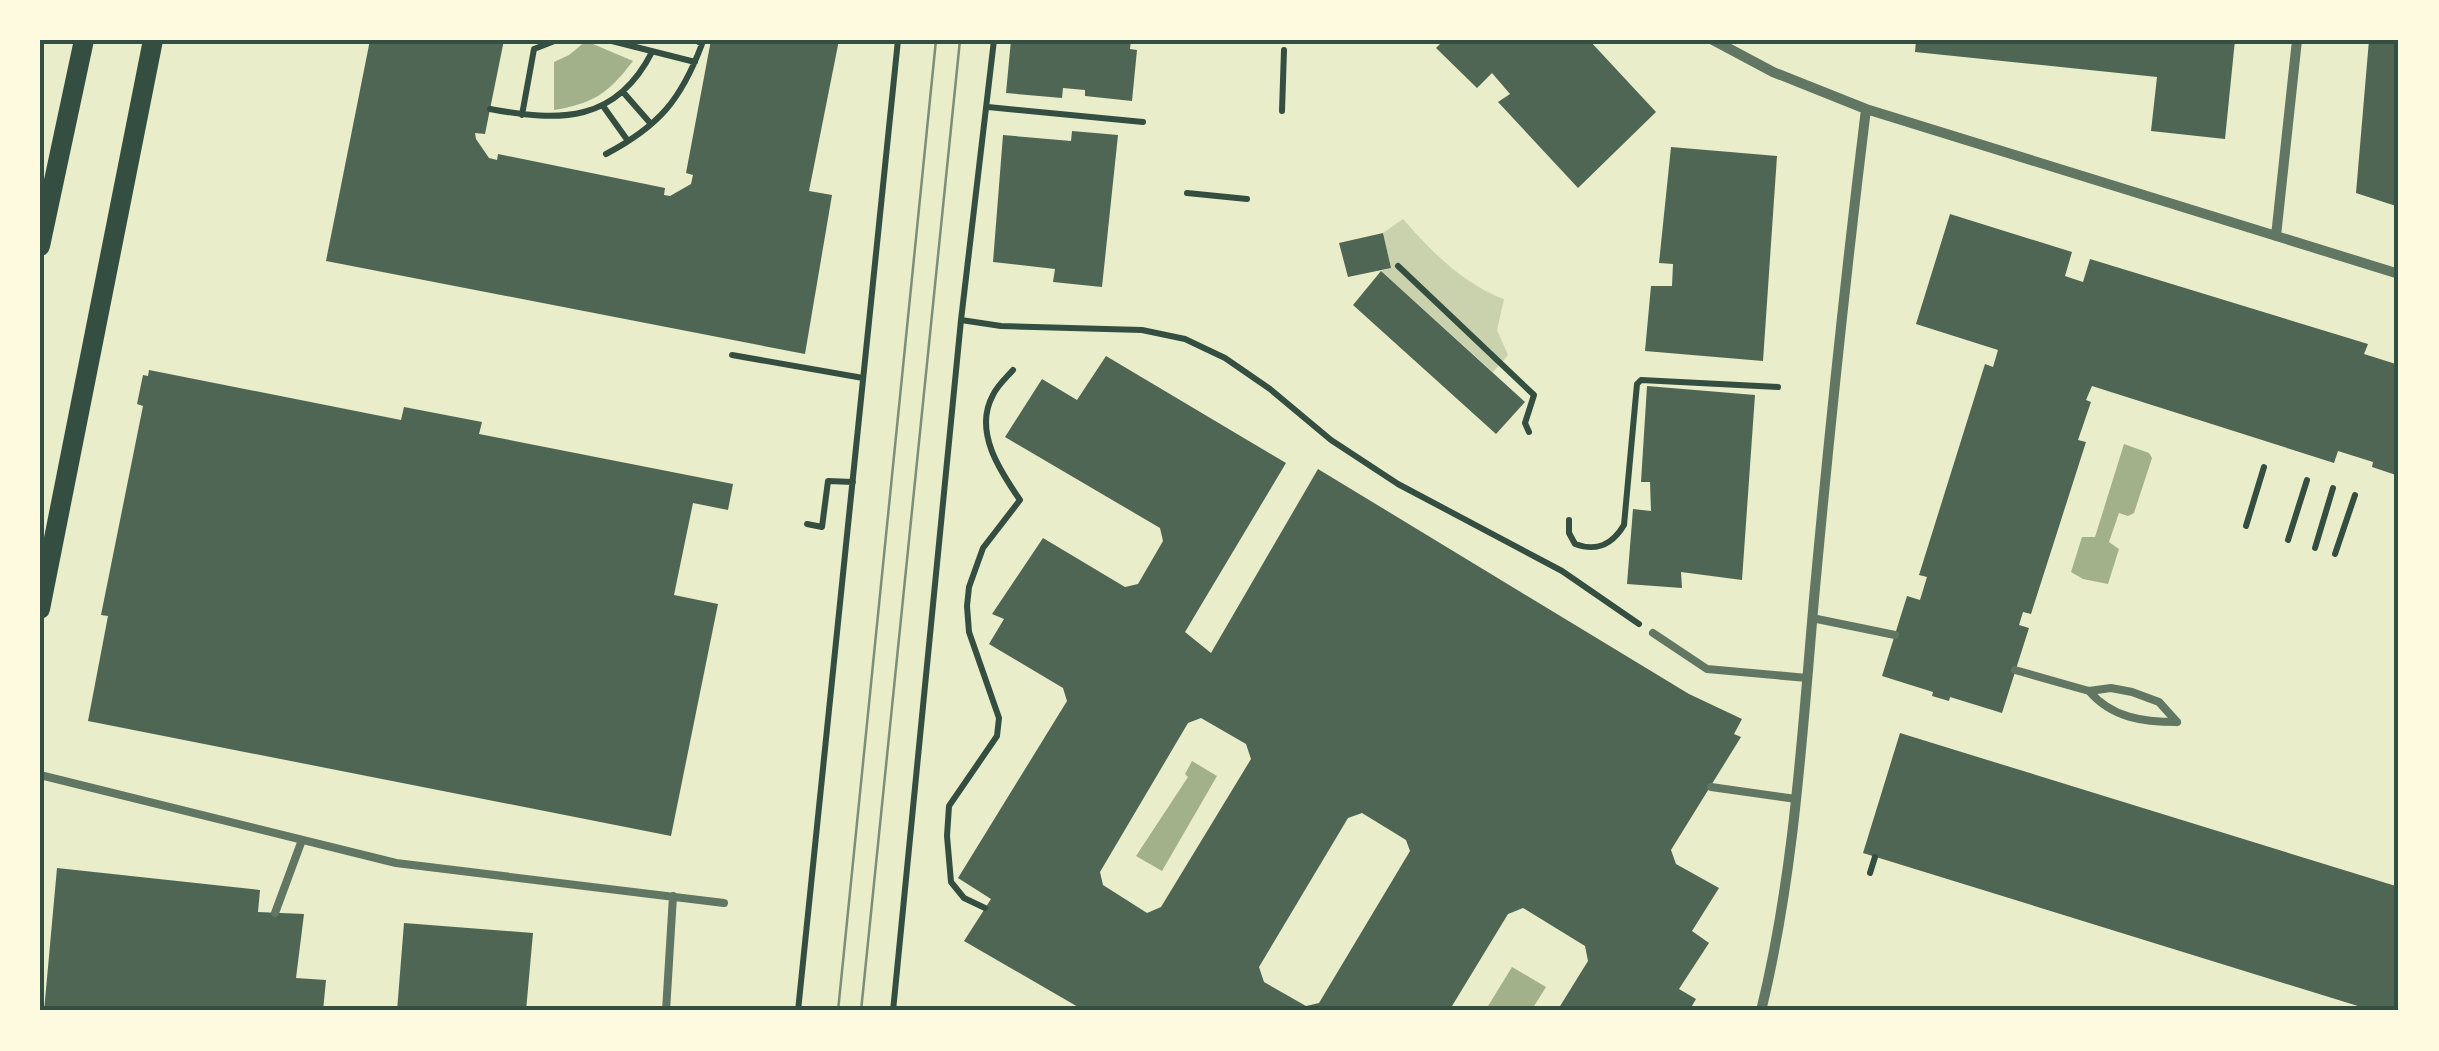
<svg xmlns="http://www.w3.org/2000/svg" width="2439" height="1051" viewBox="0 0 2439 1051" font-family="'Fira Sans',sans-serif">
	<rect width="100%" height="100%" fill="#e9edc9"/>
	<path fill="#cad2ad" d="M1403,219c28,32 60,65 101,80l-7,31 11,25 -15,17 -112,-101 10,-3 -8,-35z"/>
	<path fill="#a3b18a" d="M586,41l47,20c-24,31 -37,42 -79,49v-48l15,-7z
		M2124,444l25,9 3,5 -18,55 -6,3 -9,-3 -10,29 10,7 -11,35 -25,-5 -12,-7 11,-35h13z
		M1192,761l25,15 -55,95 -26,-15 52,-79 -3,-3z
		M1512,967l34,20 -15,24h-46z"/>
	<path fill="#4f6655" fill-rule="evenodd" d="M370,40h134l-19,94 -10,-1 1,6 13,19 8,2 1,-6 167,34 -1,7 6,1 21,-12 2,-9 -7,-2 25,-133h128l-30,151 23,4 -27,159 -479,-93z
		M1011,40h120l-1,9 7,1 -5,51 -47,-5v-6l-22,-2 -1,10 -56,-5z
		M1444,40h145l67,72 -78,76 -80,-86 12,-8 -18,-21 -15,15 -41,-40z
		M1916,40h319l-10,99 -74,-8 6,-54 -242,-25z
		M2369,40h30v167l-43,-14z
		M1072,131l46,4 -16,152 -49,-5 2,-13 -62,-7 10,-127 68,6z
		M1671,147l106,9 -14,205 -118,-10 6,-65h21l1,-22 -14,-1z
		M1950,214l122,38 -7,24 18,6 7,-23 278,85 -4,10 35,11v111l-27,-9 1,-5 -35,-11 -4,12 -242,-77 -6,14 5,2 -13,38 8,2 -55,172 -8,-2 -4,13 10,3 -27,85 -52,-16 -1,4 -17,-5 1,-4 -51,-16 25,-80 13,4 7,-23 -8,-2 66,-211 8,3 5,-17 -82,-26z
		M1383,233l8,35 -43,9 -9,-34z
		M1381,271l144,131 -29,32 -143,-129z
		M1106,356l180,107 -101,169 26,21 107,-184 371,225 53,25 -8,15 7,3 -70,113 5,14 43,24 -27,43 17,12 -30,46 17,10 -7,12h-132l31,-50 -3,-15 -62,-38 -15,6 -59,97h-364l-121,-70 27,-42 -33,-21 109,-177 -4,-13 -74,-44 15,-25 -12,-5 51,-76 82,49 13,-3 25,-43 -3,-13 -155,-91 37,-58 35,21zM1201,718l45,26 5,15 -90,148 -14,6 -44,-28 -3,-13 88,-149zM1362,813l44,27 4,11 -91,152 -13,3 -42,-24 -5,-15 89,-149z
		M149,370l252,50 3,-13 78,15 -3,12 254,50 -5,26 -35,-7 -19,92 44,9 -47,232 -583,-115 20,-105 -7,-1 42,-209 -6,-2 6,-29 5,1z
		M1647,386l108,9 -13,185 -61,-8 1,16 -55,-4 6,-75 18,2 -1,-29h-9z
		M1900,733l499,154v124h-25l-511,-158z
		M57,868l203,22 -2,22 46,2 -8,64 30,2 -3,31h-279z
		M404,923l129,10 -7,78h-129z"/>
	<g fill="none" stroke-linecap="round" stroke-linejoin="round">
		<path stroke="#344e41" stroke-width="6" d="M608,40l87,22
			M623,92l28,32
			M603,106l25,35
			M988,107l155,15
			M490,109c70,13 126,14 162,-57
			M1282,111l2,-61
			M522,115l12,-66 23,-9
			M606,154c53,-28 75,-54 96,-110l-7,-4
			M1187,193l60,6
			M1398,266l136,129 -9,28 4,9
			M961,320l40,6 141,4 43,9 40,19 45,31 61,51 67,44 164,87 77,53
			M732,355l131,23
			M1569,520v13l6,11c22,8 37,1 49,-19l13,-141 4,-4 137,7
			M807,524l15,3 6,-46 25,1
			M2246,526l18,-59
			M2288,540l19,-60
			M2315,548l18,-60
			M2335,554l20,-59
			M1870,873l5,-16
			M985,908l-21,-10 -13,-16 -4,-46 2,-30 48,-70 2,-18 -30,-86 -2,-26 2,-19 14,-39 37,-48c-20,-29 -47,-69 -27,-105 4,-9 13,-17 20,-25
			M798,1011l100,-971
			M893,1011l68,-691 33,-280"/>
		<path stroke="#617663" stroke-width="8" d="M1812,618l83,17
			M1653,633l54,36 100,9
			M2015,670l74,21 22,-3 21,4 27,10 18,20
			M2089,691c23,27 54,31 88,31
			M40,775l356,88 328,40
			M1711,787l85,12
			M275,913l27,-73
			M666,1011l7,-115"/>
		<path stroke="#617663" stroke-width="10" d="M1713,40l60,32 93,37 533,165
			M2276,236l21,-196
			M1761,1011c33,-135 41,-274 53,-412 15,-164 32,-327 52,-490"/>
		<path stroke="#344e41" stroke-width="20" d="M40,246l44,-206
			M40,609l113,-569"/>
		<path stroke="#7c8e77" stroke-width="2.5" d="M838,1011l98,-971
			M861,1011l99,-971"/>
	</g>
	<rect width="2439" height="1051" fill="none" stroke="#fefae0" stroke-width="85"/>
	<rect x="42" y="42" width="2354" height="966" fill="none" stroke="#344e41" stroke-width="4"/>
</svg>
